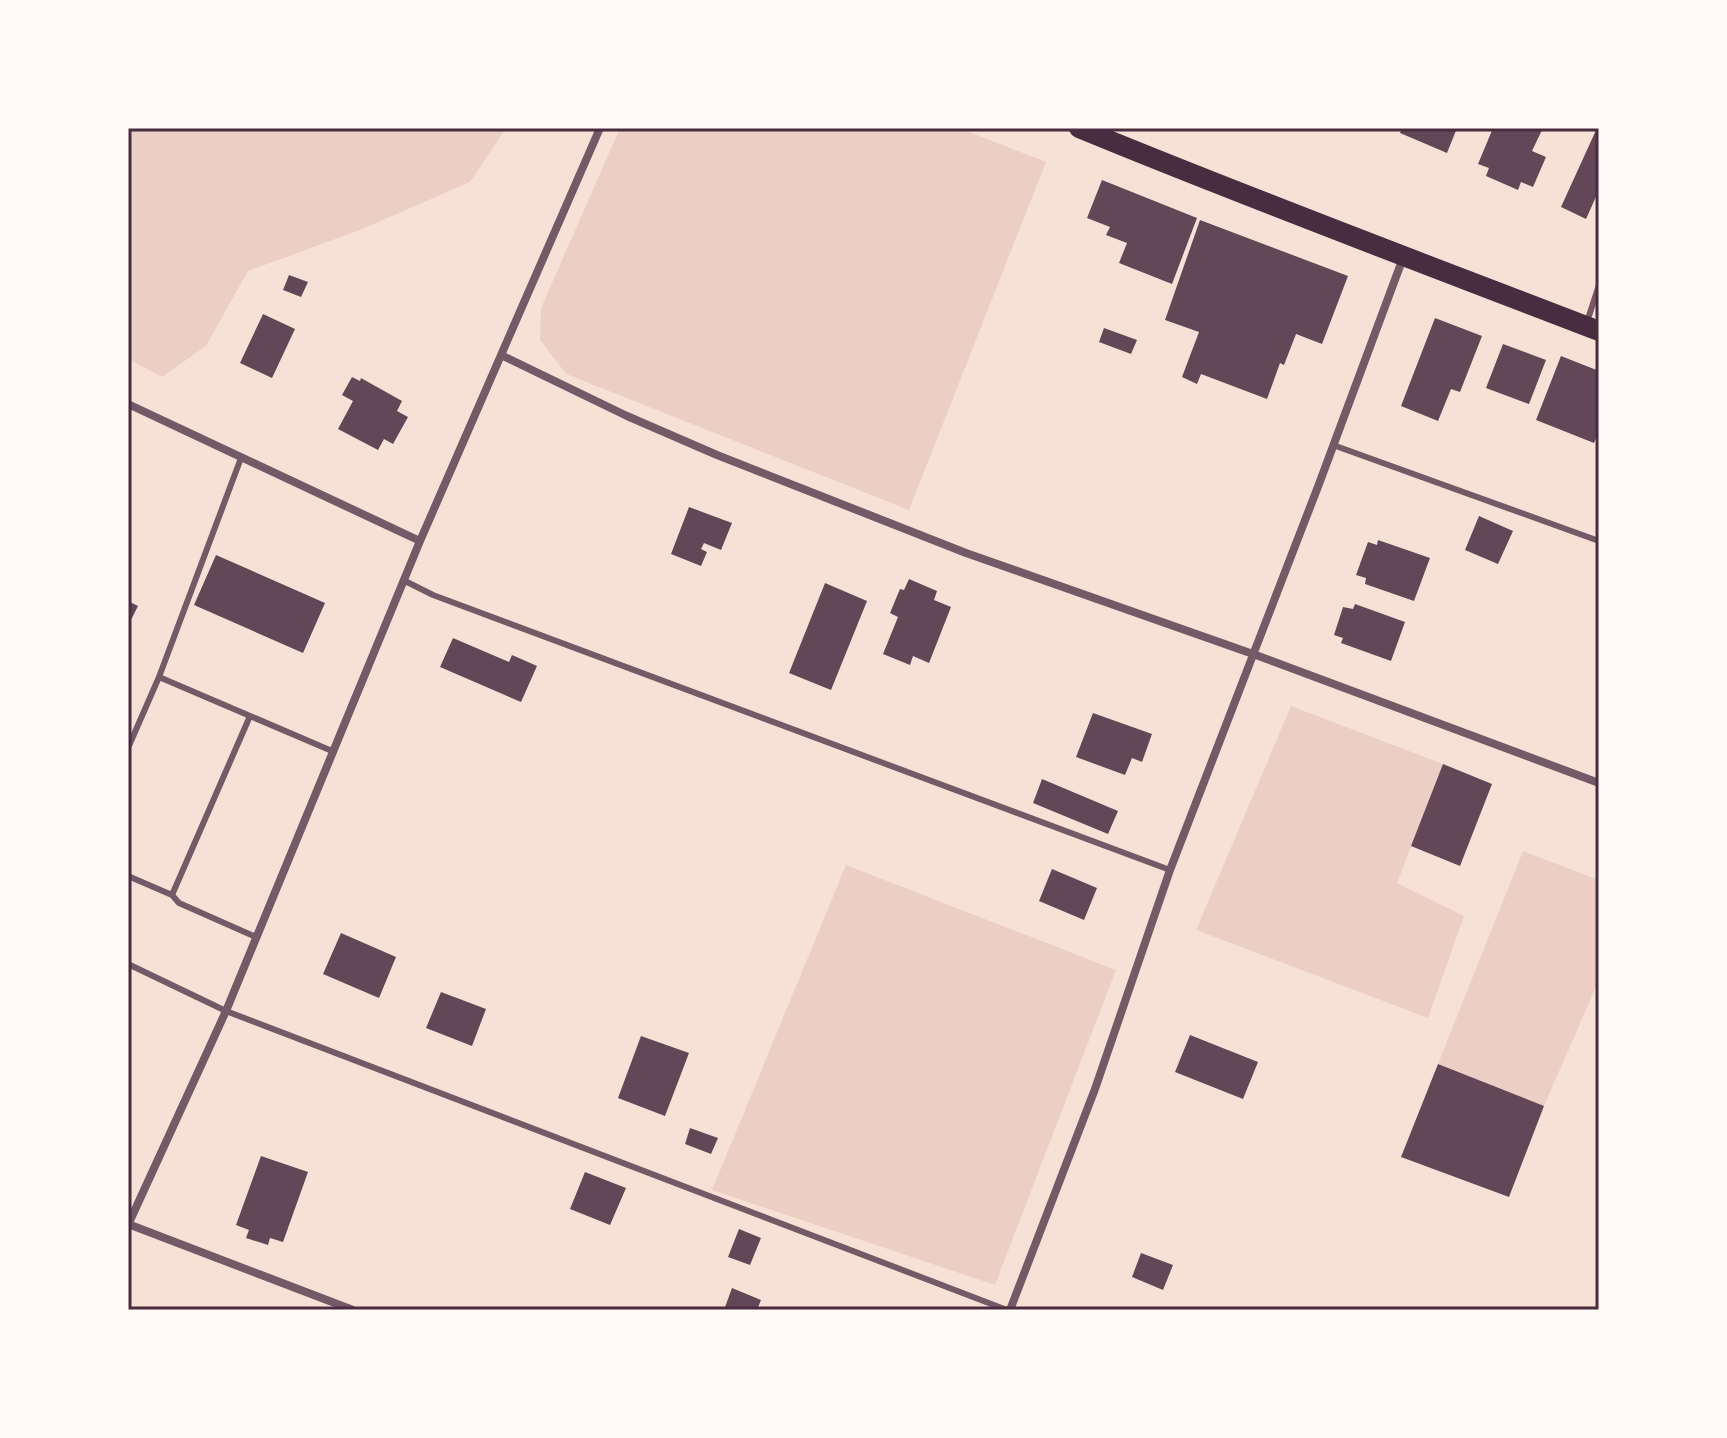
<svg xmlns="http://www.w3.org/2000/svg" width="1727" height="1438" viewBox="0 0 1727 1438" font-family="'Nunito Sans',sans-serif">
	<rect width="100%" height="100%" fill="#f7e1d7"/>
	<path fill="#ebcfc5" d="M128,128h378l-36,54 -110,48 -112,41 -42,75 -44,31 -34,-18z
		M620,128h339l87,34 -137,348 -343,-136 -26,-34 1,-32z
		M1291,706l152,58 -46,119 67,33 -36,102 -232,-88z
		M1523,851l76,29v100l-55,126 -106,-42z
		M846,865l270,105 -121,315 -283,-95z"/>
	<path fill="#644757" d="M1402,128h55l-10,25 -47,-20z
		M1493,128l49,2 -10,21 14,6 -13,30 -12,-5 -3,8 -32,-14 3,-8 -11,-4z
		M1597,128l2,1v61l-13,29 -25,-12z
		M1102,180l95,38 -25,66 -53,-21 8,-20 -21,-8 4,-8 -23,-9z
		M1200,220l148,56 -26,68 -26,-10 -12,31 -4,-2 -13,36 -66,-25 -4,10 -15,-7 17,-45 -34,-12z
		M289,275l19,7 -7,15 -18,-7z
		M263,314l32,15 -23,49 -32,-15z
		M1435,318l47,18 -22,56 -9,-3 -13,32 -37,-15z
		M1104,328l33,12 -6,14 -32,-12z
		M1503,344l43,16 -17,44 -43,-16z
		M1561,356l38,15v60l-5,12 -58,-23z
		M352,377l8,4 1,-3 41,23 -5,10 11,6 -15,27 -9,-5 -6,11 -40,-21 15,-28 -11,-6z
		M689,507l43,16 -11,27 -17,-7 -3,6 6,3 -6,14 -30,-12z
		M1479,516l34,15 -15,33 -33,-14z
		M1378,540l52,18 -16,43 -49,-17 1,-6 -10,-3 12,-33 9,3z
		M216,555l109,48 -22,50 -109,-48z
		M909,579l28,12 -3,9 17,7 -22,56 -16,-7 -3,9 -27,-11 15,-37 -8,-4 10,-24 4,1z
		M825,583l42,18 -36,89 -42,-17z
		M128,601l10,5 -10,20z
		M1355,604l50,18 -14,39 -50,-18 2,-5 -9,-3 9,-28 10,2z
		M453,638l56,24 3,-7 25,11 -16,36 -81,-35z
		M1093,713l59,21 -10,28 -10,-4 -7,17 -49,-18z
		M1443,764l49,20 -32,82 -49,-20z
		M1042,779l76,32 -10,23 -75,-31z
		M1052,869l45,19 -13,32 -45,-19z
		M341,933l55,24 -17,41 -56,-24z
		M441,992l45,17 -14,37 -46,-18z
		M1190,1035l68,27 -15,37 -68,-27z
		M641,1036l48,17 -24,63 -47,-18z
		M1438,1064l106,42 -35,91 -108,-40z
		M690,1128l28,10 -7,16 -26,-10z
		M261,1156l47,16 -25,70 -13,-4 -2,7 -22,-7 3,-8 -13,-5z
		M585,1172l41,16 -16,37 -40,-16z
		M739,1229l22,9 -11,27 -22,-8z
		M1141,1253l32,12 -10,25 -31,-13z
		M732,1288l29,12 -4,10h-33z"/>
	<g fill="none" stroke-linecap="round" stroke-linejoin="round">
		<path stroke="#755966" stroke-width="6" d="M1587,322l12,-37
			M1333,445l266,96
			M403,580l30,15 737,275
			M159,677l173,74
			M250,716l-78,179 7,8 77,34
			M128,748l31,-71 82,-219
			M128,876l44,19
			M128,964l98,47 781,299"/>
		<path stroke="#755966" stroke-width="8" d="M501,355l126,61 90,39 249,98 287,101 346,129
			M128,404l292,137
			M128,1224l225,86
			M128,1225l98,-214 194,-470 180,-413
			M1010,1310l85,-221 75,-219 149,-386 84,-226"/>
		<path stroke="#4a2c40" stroke-width="20" d="M1079,128c172,71 346,136 520,203"/>
	</g>
	<rect width="1727" height="1438" fill="none" stroke="#fffaf5" stroke-width="260"/>
	<rect x="130" y="130" width="1467" height="1178" fill="none" stroke="#4a2c40" stroke-width="3"/>
</svg>
